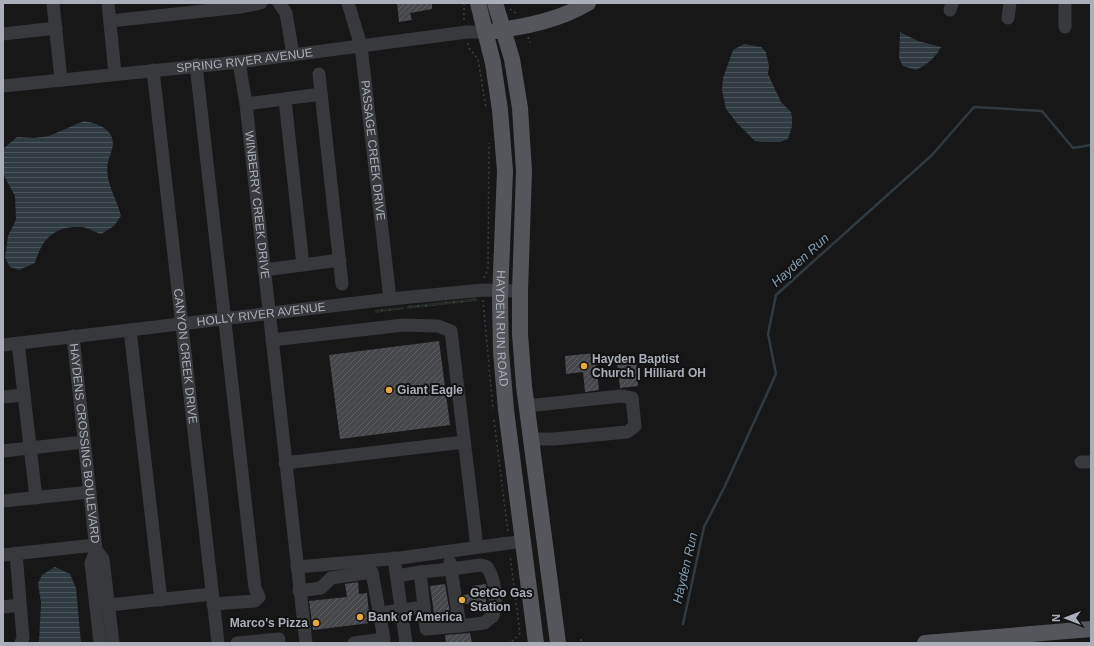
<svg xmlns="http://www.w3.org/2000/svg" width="1094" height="646" viewBox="0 0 1094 646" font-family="Helvetica,sans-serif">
	<defs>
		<pattern id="grass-dots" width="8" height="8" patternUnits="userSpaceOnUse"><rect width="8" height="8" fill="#232b24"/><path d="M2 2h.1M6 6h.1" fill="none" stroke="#404742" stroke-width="1.8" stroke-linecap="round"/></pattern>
		<pattern id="water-rules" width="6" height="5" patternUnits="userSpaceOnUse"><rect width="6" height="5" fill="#303a41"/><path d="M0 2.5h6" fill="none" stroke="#4b545a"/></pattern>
		<pattern id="building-hatch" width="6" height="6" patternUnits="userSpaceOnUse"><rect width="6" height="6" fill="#46474b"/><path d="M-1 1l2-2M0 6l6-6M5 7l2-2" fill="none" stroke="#5e5f63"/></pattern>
	</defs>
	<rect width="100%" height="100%" fill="#171718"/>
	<path fill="url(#grass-dots)" d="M477,298v3l-70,8v-3z
		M404,307v2l-29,4v-3z"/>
	<path fill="url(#water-rules)" d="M900,32l18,9 23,6c-6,11 -13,17 -25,23l-13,-4 -4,-8z
		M744,44l17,3 5,5 3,14 -1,8 13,28 10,10 1,5v9l-4,13 -8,3h-19l-6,-1 -18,-18 -11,-14 -4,-19 1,-12 10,-28z
		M84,121c12,2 29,7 29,23 -1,11 -8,17 -5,33 2,14 10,25 13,39l-7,10 -13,8c-6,-2 -14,-7 -21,-7 -26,-1 -38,12 -45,36l-16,7 -9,-3 -5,-9 3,-22 8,-16 -1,-24 -12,-22v-25l14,-12 17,1 15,-2z
		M55,567l15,7 6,14 5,55 -42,-1 2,-39 -3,-20 4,-8z"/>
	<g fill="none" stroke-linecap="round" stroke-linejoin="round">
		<path stroke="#303a41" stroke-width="2.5" d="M683,624l21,-97 21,-41 51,-112 -8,-40 8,-39 156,-140 42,-48 68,4 31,37 18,-3"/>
	</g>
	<path fill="url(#building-hatch)" d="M397,3h35v6l-22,4 2,7 -13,2z
		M439,341l11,84 -110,14 -11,-84z
		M595,353l4,37 -14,2 -2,-20 -17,2 -1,-18z
		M636,360l2,26 -18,2 -3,-26z
		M358,582l1,12 8,-1 3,30 -57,7 -4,-29 38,-4 -2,-13z
		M445,584l6,35 -16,1 -5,-34z
		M486,584v24l-12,1v-6l-9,1 -2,-9 9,-1v-8z
		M470,633l2,10h-26l-1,-8z"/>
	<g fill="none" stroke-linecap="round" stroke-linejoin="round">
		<path stroke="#3e4044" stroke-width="1.5" stroke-dasharray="2 3" stroke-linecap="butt" d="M464,3v19
			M510,9l7,5
			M528,37l2,6
			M468,43l1,5 9,11 8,49
			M484,278l4,-9 1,-126
			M483,300l10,110
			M494,420l14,113
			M581,639v4
			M507,643l7,-3 6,-7 -10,-78"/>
		<g stroke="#38393d" stroke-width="13">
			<path d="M53,3l8,77"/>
			<path d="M108,3l7,71"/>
			<path d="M279,3l7,10 7,42"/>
			<path id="s1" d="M348,3l13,43 29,253"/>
			<path d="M1065,3v24"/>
			<path d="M950,10l2,-7"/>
			<path d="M1008,18l2,-15"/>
			<path d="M110,21l131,-14 20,-4"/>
			<path d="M3,34l53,-6"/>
			<path id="s2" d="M239,62l7,42 60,539"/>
			<path d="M196,65l59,523 4,9 -4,4 -42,3"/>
			<path id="s3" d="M153,70l65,573"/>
			<path d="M319,74l23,210"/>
			<path id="s4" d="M3,86l236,-24 228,-30h18"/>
			<path d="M285,100l18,165"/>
			<path d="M246,104l75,-10"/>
			<path d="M264,270l76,-10"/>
			<path d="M130,330l31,270"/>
			<path id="s5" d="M73,336l23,214 -5,13 9,80"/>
			<path d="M272,340l132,-15 34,1 13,5 26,216"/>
			<path d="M18,343l18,155"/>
			<path id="s6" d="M3,345l387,-46 93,-9 37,1"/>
			<path d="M3,397l21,-2"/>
			<path d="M527,406l94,-10 11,2 3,28 -8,6 -73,7h-22"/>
			<path d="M3,451l81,-9"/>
			<path d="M1081,462h10"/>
			<path d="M285,463l179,-21"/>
			<path d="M3,501l87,-9"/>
			<path d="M96,550l7,9 10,84"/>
			<path d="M16,553l7,85 -2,5"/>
			<path d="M3,555l92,-10"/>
			<path d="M394,558l12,85"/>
			<path d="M481,565l6,2c9,13 10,34 6,49l-9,7 -24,3 -9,-57z"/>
			<path d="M297,567l103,-9 124,-17"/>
			<path d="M397,576l23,-4"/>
			<path d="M299,591l22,-3 10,-10 41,-6 12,67 -30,4"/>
			<path d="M109,605l103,-11"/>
			<path d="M3,607l17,-2"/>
			<path d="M424,607l2,22 34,-3"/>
			<path d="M380,613l44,-6 -4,-35 31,-3 -1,-7"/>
			<path d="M237,643l42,-4"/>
		</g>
		<g stroke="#54565c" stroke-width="16">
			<path id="s7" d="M478,3l15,60 7,47 5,61 -5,127 1,54 5,58 30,233"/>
			<path d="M495,3l17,56 8,49 4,63 -4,120v43l4,52 34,257"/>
			<path d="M495,31c32,-5 65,-11 93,-28"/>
			<path d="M925,643l166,-14"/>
		</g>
	</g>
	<g fill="#e8a83f" stroke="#121213" stroke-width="1.5">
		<circle cx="584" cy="366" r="4"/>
		<circle cx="389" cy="390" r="4"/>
		<circle cx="462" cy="600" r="4"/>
		<circle cx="360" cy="617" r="4"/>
		<circle cx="316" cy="623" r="4"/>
	</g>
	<g text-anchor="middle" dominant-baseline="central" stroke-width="4" stroke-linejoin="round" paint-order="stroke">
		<g font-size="12" fill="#a9aeb8" stroke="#121213">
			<text stroke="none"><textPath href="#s4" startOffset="243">SPRING RIVER AVENUE</textPath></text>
			<text stroke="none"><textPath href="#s1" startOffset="150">PASSAGE CREEK DRIVE</textPath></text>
			<text stroke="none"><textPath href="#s2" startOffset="144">WINBERRY CREEK DRIVE</textPath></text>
			<text stroke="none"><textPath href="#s6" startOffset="260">HOLLY RIVER AVENUE</textPath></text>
			<text stroke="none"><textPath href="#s7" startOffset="328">HAYDEN RUN ROAD</textPath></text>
			<text stroke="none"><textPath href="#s3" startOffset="288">CANYON CREEK DRIVE</textPath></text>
			<text stroke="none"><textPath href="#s5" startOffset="108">HAYDENS CROSSING BOULEVARD</textPath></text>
		</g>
		<g font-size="12" font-weight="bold" fill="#a9aeb8" stroke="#121213" text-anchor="start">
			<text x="592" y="359">Hayden Baptist<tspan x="592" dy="14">Church | Hilliard OH</tspan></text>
			<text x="397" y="390">Giant Eagle</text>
			<text x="470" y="593">GetGo Gas<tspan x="470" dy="14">Station</tspan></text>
			<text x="368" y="617">Bank of America</text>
			<text x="308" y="623" text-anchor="end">Marco's Pizza</text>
		</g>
		<g font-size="13" font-style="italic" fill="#839db1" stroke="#121213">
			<text transform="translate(800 260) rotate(-42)">Hayden Run</text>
			<text transform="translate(685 568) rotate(-77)">Hayden Run</text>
		</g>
	</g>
	<rect width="1094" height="646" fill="none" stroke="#a9aeb8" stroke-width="8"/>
	<g transform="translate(1066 618) rotate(270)" stroke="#121213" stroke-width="3" paint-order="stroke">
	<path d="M0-3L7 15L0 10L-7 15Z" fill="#a9aeb8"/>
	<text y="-6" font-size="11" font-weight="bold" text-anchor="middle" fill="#a9aeb8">N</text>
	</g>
</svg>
